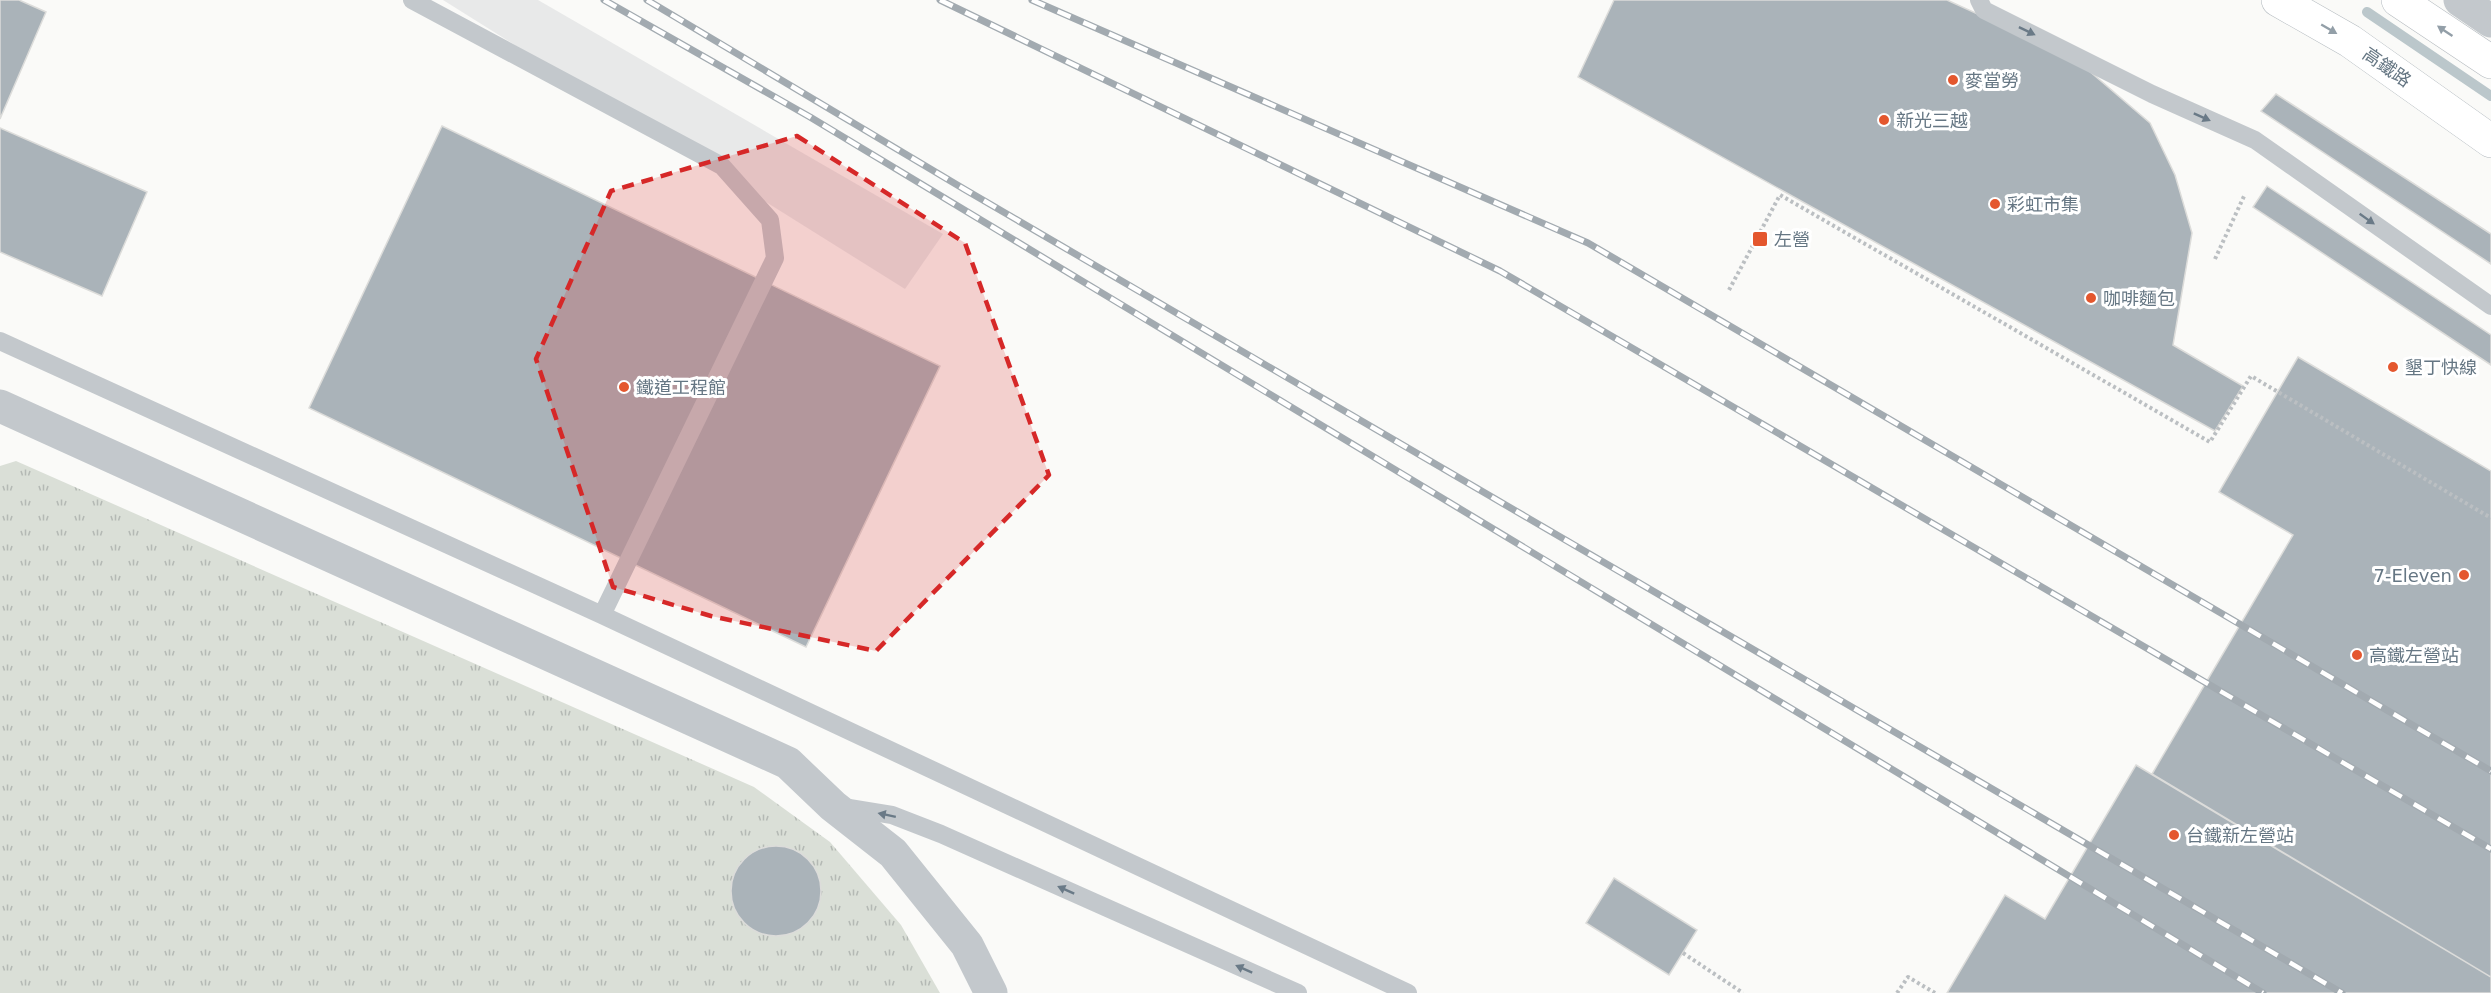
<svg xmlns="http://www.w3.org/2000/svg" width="2491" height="993" viewBox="0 0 2491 993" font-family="'DejaVu Sans','Noto Sans TC',sans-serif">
	<defs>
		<pattern id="grass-tufts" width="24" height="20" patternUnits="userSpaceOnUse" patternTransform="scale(1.5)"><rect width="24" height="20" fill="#dadfd7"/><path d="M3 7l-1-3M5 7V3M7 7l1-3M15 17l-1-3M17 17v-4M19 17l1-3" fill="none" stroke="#b4b9b4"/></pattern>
	</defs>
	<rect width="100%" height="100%" fill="#fafaf8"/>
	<path fill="#e8e9e9" d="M443,0h95l405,234 -38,55z"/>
	<path fill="url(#grass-tufts)" d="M16,461l738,326 76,55 71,83 39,68h-940v-527z"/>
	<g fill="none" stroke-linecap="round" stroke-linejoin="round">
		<path stroke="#bbc7cb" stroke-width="10" d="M2367,12l124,84"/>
	</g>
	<path fill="#aab3b9" stroke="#dcdcda" stroke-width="1.5" d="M0,0h19l27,12 -46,107z
		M1614,0h333l127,58 76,65 25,52 17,58 -19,112 70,41 -28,45 -637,-354z
		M2276,94l215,140v30l-230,-153z
		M442,126l498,240 -134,281 -497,-239z
		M0,128l147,64 -45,104 -102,-44z
		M2267,186l224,149v30l-238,-158z
		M2298,357l193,114v506l-339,-203 141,-239 -74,-43z
		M2136,765l355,212v16h-544l58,-98 40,24z
		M731 891a45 45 0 1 1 90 0a45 45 0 1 1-90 0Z
		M1614,878l83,52 -28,45 -83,-52z"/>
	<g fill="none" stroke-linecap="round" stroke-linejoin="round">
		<defs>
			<path id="secondary" d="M2278,0l72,41 141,100
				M2398,0l93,62"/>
		</defs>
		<use href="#secondary" stroke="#b3babf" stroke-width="34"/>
		<path stroke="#bbbfc2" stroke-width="4" stroke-dasharray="3 3" stroke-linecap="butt" d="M2215,259l30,-65
			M1729,290l51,-95 430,247 41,-66 240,142
			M1683,953l60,40
			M1897,993l11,-16 27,16"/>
		<path stroke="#c3c8cc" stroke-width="18" d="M412,0l310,166 48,54 5,38 -173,357
			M1979,0l5,10 168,84 103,46 236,166
			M0,341l602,274 806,378
			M843,807l49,8 49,19 357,159"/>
		<path stroke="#c3c8cc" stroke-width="33" d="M2460,0l31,21
			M0,406l788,357 45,43 60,47 74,92 24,48"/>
		<use href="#secondary" stroke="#fff" stroke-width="33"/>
		<defs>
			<path id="rail" d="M604,0l206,117 1453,876
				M647,0l317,189 1378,804
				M940,0l560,271 991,578
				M1032,0l556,243 903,528"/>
		</defs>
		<use href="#rail" stroke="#a2aab0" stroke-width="7"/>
		<use href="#rail" stroke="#fff" stroke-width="4.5" stroke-dasharray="14" stroke-linecap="butt"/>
	</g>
	<defs><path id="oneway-solid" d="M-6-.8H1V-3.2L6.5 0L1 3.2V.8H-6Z" transform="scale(1.5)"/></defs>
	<g fill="#939fa8">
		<use href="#oneway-solid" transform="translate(2329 29) rotate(30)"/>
		<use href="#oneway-solid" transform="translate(2445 31) rotate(-146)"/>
	</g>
	<g fill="#6a7a87">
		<use href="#oneway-solid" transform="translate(2027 31) rotate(26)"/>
		<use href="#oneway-solid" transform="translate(2202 117) rotate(24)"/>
		<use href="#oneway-solid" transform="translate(2367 219) rotate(35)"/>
		<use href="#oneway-solid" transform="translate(887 815) rotate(-168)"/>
		<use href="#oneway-solid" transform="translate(1066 890) rotate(-156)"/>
		<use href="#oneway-solid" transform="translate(1244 969) rotate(-156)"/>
	</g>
	<path fill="#d62828" fill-opacity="0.2" stroke="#d62828" stroke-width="4.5" stroke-dasharray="12 8" stroke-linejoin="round" d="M797,136l168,107 84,232 -173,176 -165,-35 -98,-29 -77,-228 75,-168z"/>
	<g fill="#e4572e" stroke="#fff" stroke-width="2">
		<circle cx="1953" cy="80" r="6"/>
		<circle cx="1884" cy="120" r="6"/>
		<circle cx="1995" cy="204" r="6"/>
		<rect x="1752" y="231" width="16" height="16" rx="3"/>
		<circle cx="2091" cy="298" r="6"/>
		<circle cx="2393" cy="367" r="6"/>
		<circle cx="624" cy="387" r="6"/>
		<circle cx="2464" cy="575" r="6"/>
		<circle cx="2357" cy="655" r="6"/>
		<circle cx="2174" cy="835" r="6"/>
	</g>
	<g text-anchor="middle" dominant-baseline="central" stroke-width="6" stroke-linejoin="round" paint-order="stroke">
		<g font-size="18" fill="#657683" stroke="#fff">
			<text transform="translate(2387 67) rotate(35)">高鐵路</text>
		</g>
		<g font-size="18" fill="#657683" stroke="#fff" text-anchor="start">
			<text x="1965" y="80">麥當勞</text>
			<text x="1896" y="120">新光三越</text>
			<text x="2007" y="204">彩虹市集</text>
			<text x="1774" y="239">左營</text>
			<text x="2103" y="298">咖啡麵包</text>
			<text x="2405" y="367">墾丁快線</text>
			<text x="636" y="387">鐵道工程館</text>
			<text x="2452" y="575" text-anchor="end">7-Eleven</text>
			<text x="2369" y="655">高鐵左營站</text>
			<text x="2186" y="835">台鐵新左營站</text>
		</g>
	</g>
</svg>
